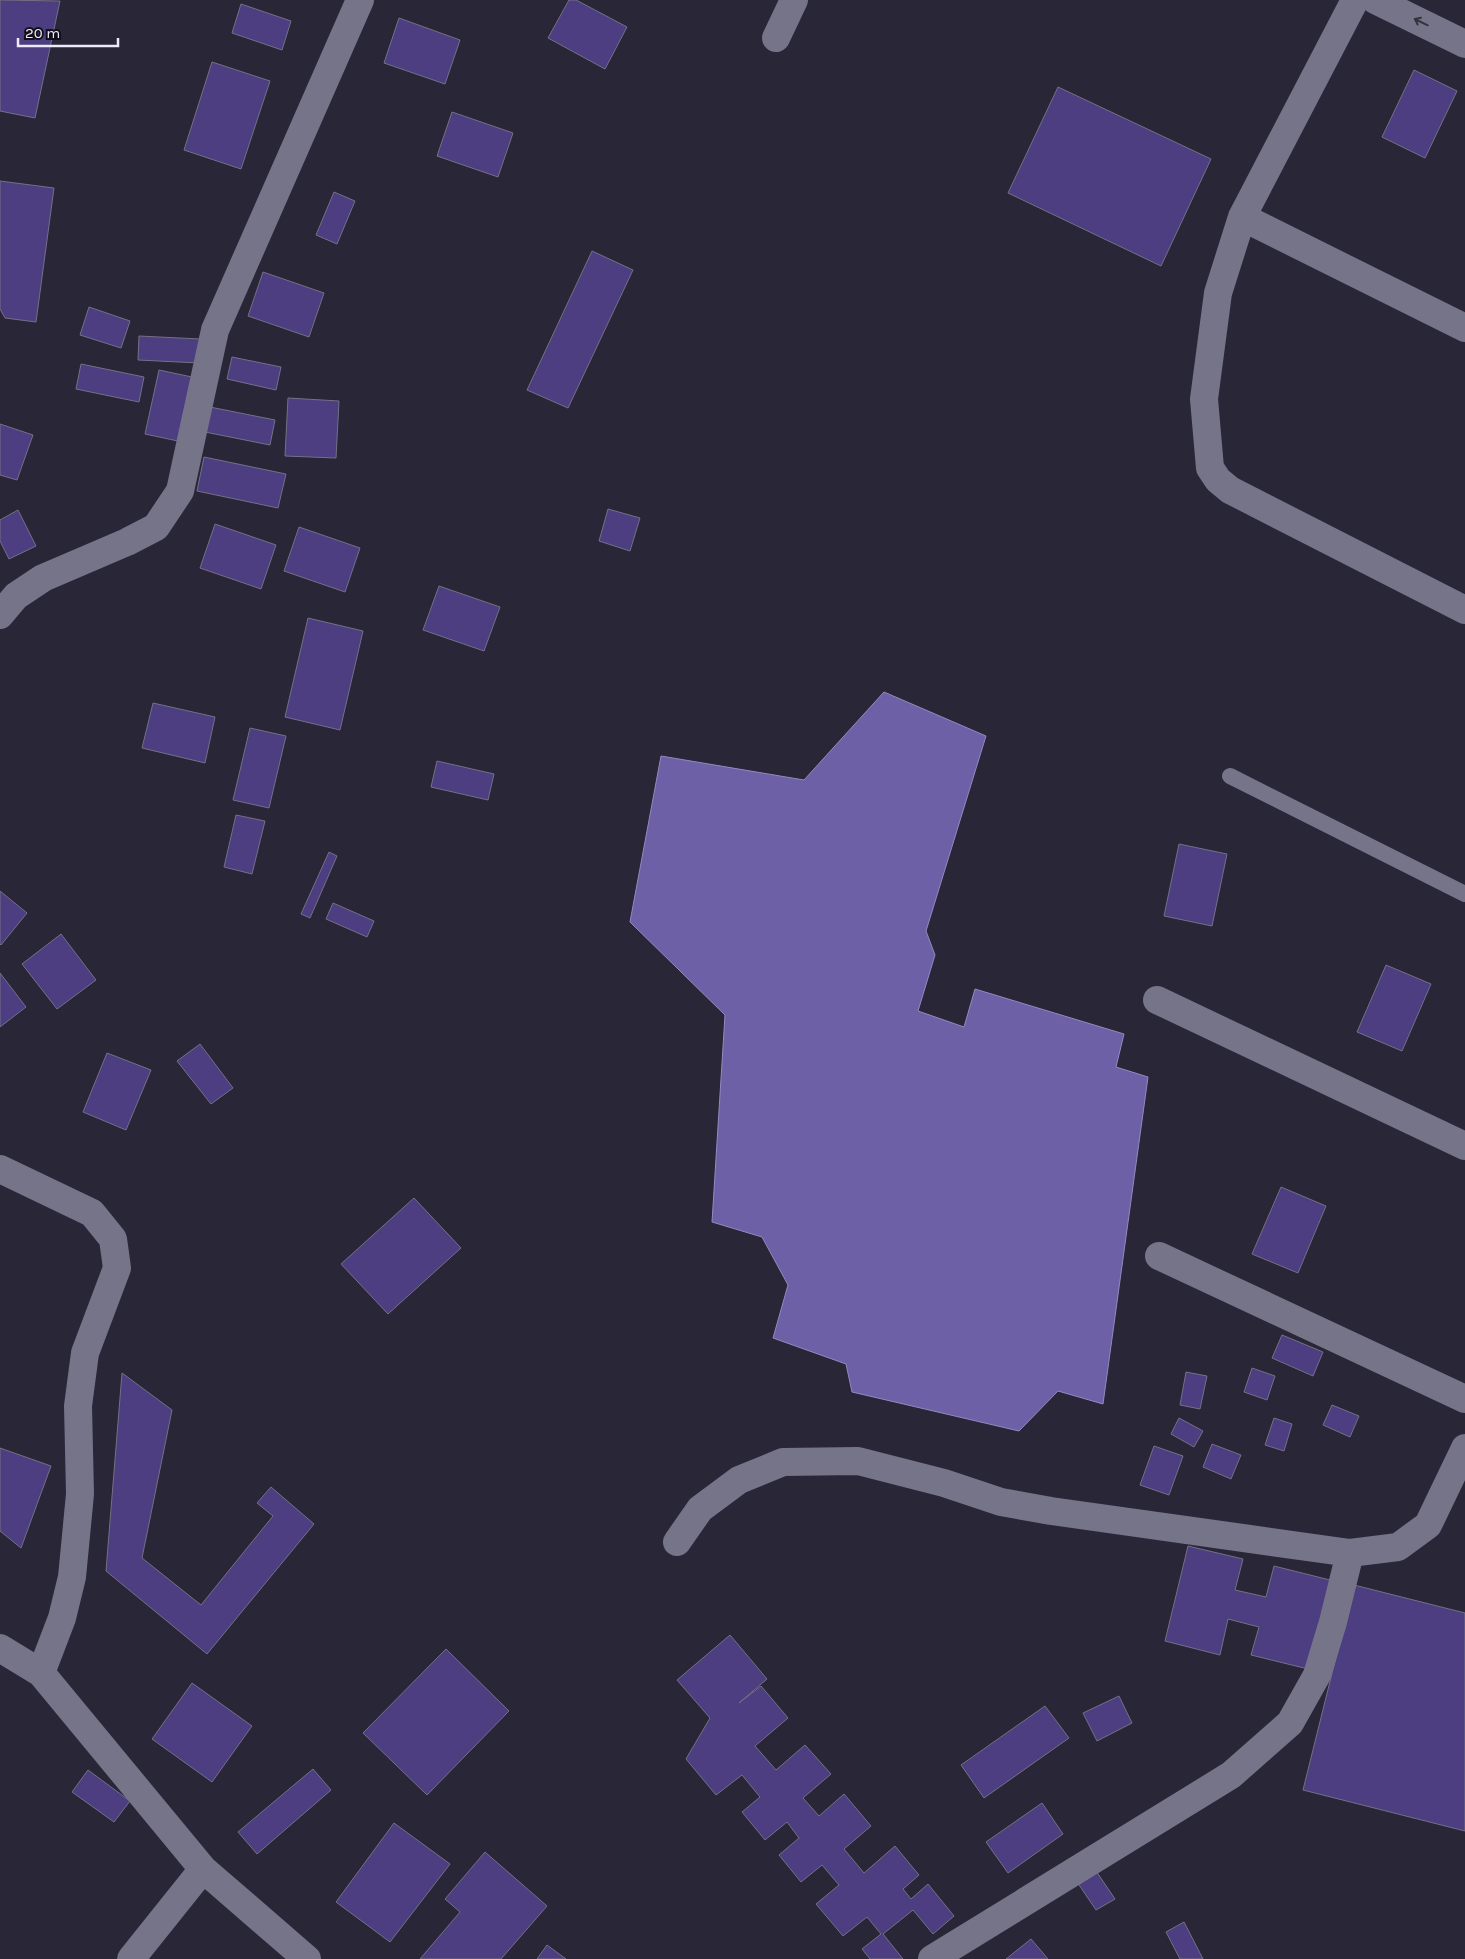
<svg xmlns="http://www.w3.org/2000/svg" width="1465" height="1959" viewBox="0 0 1465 1959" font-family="Karla,sans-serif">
	<rect width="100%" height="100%" fill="#282637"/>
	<path fill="#6e60a7" stroke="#948abf" d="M884,692l102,44 -60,195 9,24 -17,56 46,16 11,-38 149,45 -8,33 32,10 -45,327 -45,-13 -39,40 -167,-39 -6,-28 -73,-26 15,-53 -26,-48 -50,-15 13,-207 -95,-93 31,-166 143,24z"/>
	<path fill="#4d3d81" stroke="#747186" d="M0,0l60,1 -25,117 -35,-7z
		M569,0h7l51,27 -22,42 -57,-31z
		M241,4l50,17 -9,29 -50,-17z
		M399,18l61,22 -15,44 -61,-21z
		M212,62l58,19 -29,88 -57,-19z
		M1414,70l43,21 -32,67 -43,-21z
		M1058,87l153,72 -50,107 -153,-73z
		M452,112l61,21 -15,44 -61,-21z
		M0,181l54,7 -18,134 -31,-4 -5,-9z
		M334,192l21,9 -18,43 -21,-9z
		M592,251l41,19 -65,138 -41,-18z
		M263,272l61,21 -15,44 -61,-21z
		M89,307l41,14 -9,27 -41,-13z
		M139,336l61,3 -1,24 -61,-3z
		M232,357l49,10 -5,23 -49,-11z
		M81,364l63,13 -5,25 -63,-13z
		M159,370l33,7 -14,64 -33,-7z
		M288,398l51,3 -3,57 -51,-2z
		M210,407l65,13 -5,25 -65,-13z
		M0,424l33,11 -16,45 -17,-5z
		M204,457l82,17 -8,34 -81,-17z
		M608,509l32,9 -10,33 -31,-10z
		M18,510l18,36 -27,13 -9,-18v-21z
		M215,524l61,21 -15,44 -61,-21z
		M299,527l61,21 -15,44 -61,-21z
		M439,586l61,21 -16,44 -61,-21z
		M308,618l55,13 -23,99 -55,-13z
		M153,703l62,14 -10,46 -63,-15z
		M250,728l36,8 -17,72 -36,-8z
		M437,761l57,13 -6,26 -57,-13z
		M236,815l29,6 -13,53 -28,-7z
		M1179,844l48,10 -15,72 -48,-10z
		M329,852l8,4 -27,62 -9,-4z
		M0,891l27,22 -26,32 -1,-1z
		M333,903l41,18 -7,16 -41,-18z
		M61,934l35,46 -39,29 -35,-45z
		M1386,965l45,19 -29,67 -45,-19z
		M0,973l26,34 -26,20z
		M200,1044l33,44 -22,16 -34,-43z
		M107,1053l44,17 -25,60 -43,-18z
		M1281,1187l45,19 -28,67 -46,-19z
		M414,1198l47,50 -73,66 -47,-50z
		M1282,1335l41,17 -10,24 -41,-18z
		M1252,1368l23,8 -8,24 -23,-8z
		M1186,1372l21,4 -7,33 -20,-4z
		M122,1373l50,37 -30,148 59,47 72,-89 -16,-13 14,-16 43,37 -107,130 -101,-83z
		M1332,1405l27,11 -9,21 -27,-12z
		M1179,1418l24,13 -9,16 -23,-13z
		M1274,1418l18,6 -8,27 -19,-6z
		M1212,1444l29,11 -10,24 -28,-12z
		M1154,1446l29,10 -14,39 -29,-10z
		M0,1448l51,18 -30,82 -21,-17z
		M1188,1546l55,13 -8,31 31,7 8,-31 56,14 -22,89 -57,-14 8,-28 -31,-8 -8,36 -55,-14z
		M1354,1585l111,28v218l-162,-41z
		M730,1635l37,44 -28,24 22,-17 27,32 -33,28 21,24 29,-25 26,29 -28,24 16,18 25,-22 27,32 -27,23 20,24 31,-27 24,29 -16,14 8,10 17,-15 26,32 -21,18 -20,-24 -30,24 20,25h-33l-8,-10 19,-15 -14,-17 -24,19 -27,-32 23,-19 -17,-20 -21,17 -22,-27 20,-17 -12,-16 -22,18 -23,-28 18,-15 -18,-22 -26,20 -30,-36 24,-41 -33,-38z
		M446,1649l63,62 -82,84 -64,-62z
		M192,1683l60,43 -40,56 -60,-43z
		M1119,1696l13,27 -35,18 -14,-28z
		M1045,1706l24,32 -85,60 -23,-33z
		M313,1769l18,21 -74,64 -19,-22z
		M88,1770l42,31 -16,21 -42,-30z
		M1042,1803l21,31 -55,39 -22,-31z
		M394,1823l56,41 -60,78 -54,-40z
		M485,1852l62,54 -46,53h-81l40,-47 -15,-13z
		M1092,1865l23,34 -19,11 -23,-34z
		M1184,1922l19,37h-23l-14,-27z
		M1031,1939l17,20h-42z
		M547,1945l19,14h-29z"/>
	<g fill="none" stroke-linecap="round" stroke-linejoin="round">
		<path stroke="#767488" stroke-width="16" d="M1230,776l235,118"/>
		<path stroke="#767488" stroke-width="28" d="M1355,0l-113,217 -24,76 -14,106 6,69 8,12 12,10 235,120
			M776,38l18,-38
			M1242,217l223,111
			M0,615l16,-19 27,-18 84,-36 29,-15 24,-36 35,-161 145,-330
			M1157,1000l308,146
			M0,1169l92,44 21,26 4,29 -32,85 -7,53 2,88 -8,83 -10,41 -21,55
			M1159,1256l306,143
			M677,1542l23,-33 39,-29 44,-18 75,-1 86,22 57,19 50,9 299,42 48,-6 30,-22 37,-77
			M0,1648l41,25 162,196 104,90
			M131,1959l72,-90
			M932,1959l299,-184 59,-52 27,-48 16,-53 17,-69"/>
		<path stroke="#767488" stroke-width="28" d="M1375,0l90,44"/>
	</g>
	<defs><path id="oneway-shaft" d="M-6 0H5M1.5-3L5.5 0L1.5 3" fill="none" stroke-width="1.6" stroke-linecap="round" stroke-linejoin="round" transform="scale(1.25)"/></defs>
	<use stroke="#34333f" href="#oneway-shaft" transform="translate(1421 22) rotate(-154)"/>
	<path d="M18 38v8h100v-8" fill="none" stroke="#ecebf7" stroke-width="2.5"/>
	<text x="25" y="38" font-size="15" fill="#ecebf7" stroke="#111018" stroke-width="4" paint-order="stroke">20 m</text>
</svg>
